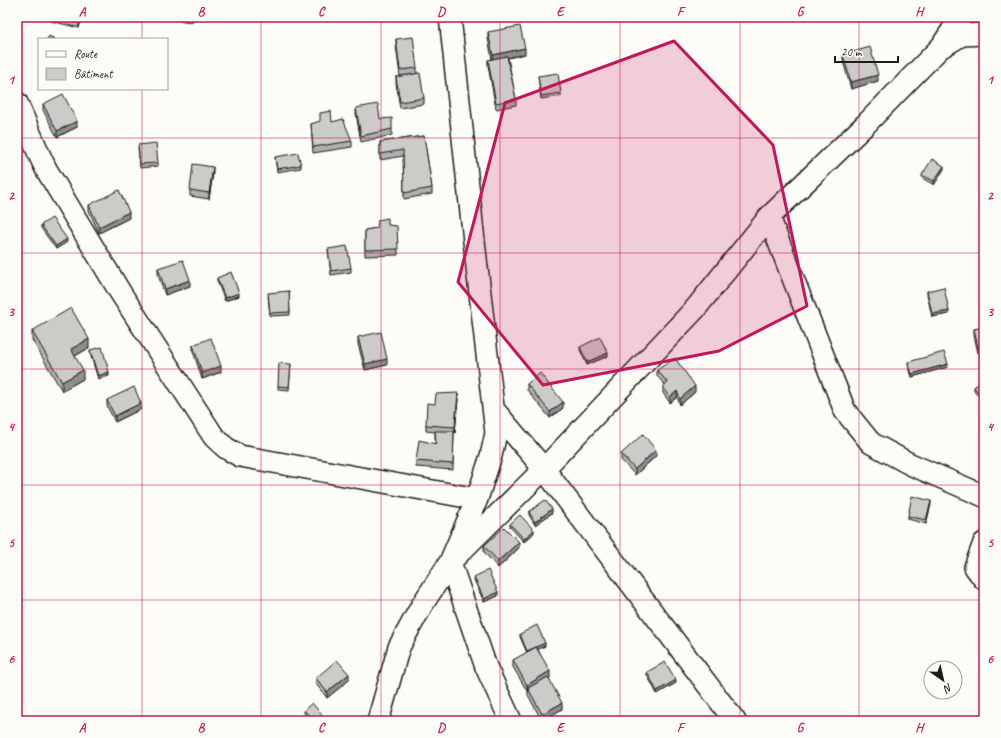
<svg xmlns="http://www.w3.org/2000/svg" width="1001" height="738" viewBox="0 0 1001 738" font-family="Caveat,sans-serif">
	<rect width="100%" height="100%" fill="#fdfcf7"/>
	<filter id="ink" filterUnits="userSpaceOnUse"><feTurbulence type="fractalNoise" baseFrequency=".025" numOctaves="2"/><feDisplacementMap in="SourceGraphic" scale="8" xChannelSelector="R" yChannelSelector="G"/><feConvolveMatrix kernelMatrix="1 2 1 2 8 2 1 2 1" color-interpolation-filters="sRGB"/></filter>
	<g filter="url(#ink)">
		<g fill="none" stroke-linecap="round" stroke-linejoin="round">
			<defs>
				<path id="minor" d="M450,17l24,224 22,192 -5,23 -14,43 -27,63 36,105 25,54
					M943,44l18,-27
					M17,103l22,51 7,15 74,123 94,145 12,11 14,8 237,43
					M769,217l76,194 26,32 39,21 74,32
					M494,410l50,59 191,252
					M984,543l-9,24 9,12
					M378,721l21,-74 23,-42 28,-43 94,-93 152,-161 73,-91 96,-92 75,-77 22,-13 22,-1"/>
			</defs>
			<use href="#minor" stroke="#1c1c1c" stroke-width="24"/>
			<use href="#minor" stroke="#fdfcf7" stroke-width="21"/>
		</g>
		<path fill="#afafac" stroke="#1c1c1c" d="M51,17h31l-3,11 -28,-7z
			M145,17h14v1z
			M164,17h29v5l-29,-3z
			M308,17h31l-31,4z
			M488,32l37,22 -17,4 8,41v6l-20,4 -8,-43v-6l4,-1 -4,-21z
			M396,39l21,29v6l-17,2 -4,-31z
			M843,55l35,26 -27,8 -8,-28z
			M538,76l23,17v3l-20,3z
			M396,77l28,21v6l-24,4 -4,-25z
			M43,104l34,23 -20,10 -14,-27z
			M356,108l24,11 12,10v6l-31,7 -5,-28z
			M332,122l20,19v6l-39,6 -2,-29z
			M424,136l8,52v6l-28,5 -1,-43 -23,4v-18z
			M138,148l20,15v3l-18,2z
			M275,157l26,8v3l-24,4z
			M944,169l-10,16 -12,-7v-3z
			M213,173l-4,26 -19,-3v-6z
			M89,205l40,13 -30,15 -10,-22z
			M41,225l26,17 -11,7 -15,-21z
			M388,225l10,24v6l-33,1v-26l12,-2z
			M328,249l23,19v4l-20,3z
			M158,268l32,18 -25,9 -7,-20z
			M217,278l22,18 -14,5 -8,-20z
			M289,291l1,24 -20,1 -2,-20z
			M927,291l22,23 -17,3 -5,-23z
			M984,327l-6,26 -4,-18v-6z
			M32,331l57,17 -14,8 8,23 -21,12 -30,-51z
			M358,337l29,28 -22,5 -7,-26z
			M193,345l28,27 -19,7 -9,-28z
			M580,347l28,9 -21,9 -7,-15z
			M90,350l19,26 -11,3 -8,-26z
			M908,362l40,5 -36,10 -4,-12z
			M291,364l-2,26 -11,-1v-3z
			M657,370l38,22 -15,13 -3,-8 -7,6 -7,-10v-7l2,-1 -8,-9z
			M984,380v23l-10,-13v-3z
			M527,384l36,24 -13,10 -23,-28z
			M458,399l-3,34h-1l-1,37 -37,-3v-6l19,-18v-11l-9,-1v-6l9,-21z
			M107,400l34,9 -26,13 -8,-16z
			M621,454l35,2 -21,19 -14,-15z
			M931,504l-5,20 -18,-5v-3z
			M529,512l23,1 -17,12 -6,-10z
			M510,524l24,9 -10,9 -14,-15z
			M984,535v12l-3,-1v-3z
			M484,546l35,2 -21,20 -14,-16z
			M474,577l24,19 -14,6 -10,-22z
			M520,634l25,12 -7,3 12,29h-1l13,31 -20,12 -14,-26v-4h-1l-14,-24v-7l14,-7 -7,-16z
			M647,672l29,11 -19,11 -10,-19z
			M316,678l33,2 -22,18 -11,-14z
			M304,710l18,8 -4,3h-7l-7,-8z"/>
		<path fill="#8f8e8c" stroke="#1c1c1c" d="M80,17h2l-3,11v-6z
			M21,46v3l-4,1v-3z
			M525,48v6l-32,7v-6z
			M878,75v6l-27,8v-7z
			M77,121v6l-20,10v-6z
			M944,166v3l-10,16v-4z
			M213,167v6l-4,26v-6z
			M129,212v6l-30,15v-6z
			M67,239v3l-11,7v-3z
			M190,280v6l-25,9v-6z
			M239,293v3l-14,5v-3z
			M949,311v3l-17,3v-3z
			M89,339v9l-18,10v-9z
			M984,346v6l-6,1v-6z
			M608,353v3l-21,9v-3z
			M387,359v6l-22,5v-6z
			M948,364v3l-36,10v-3z
			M221,366v6l-19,7v-6z
			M83,370v9l-21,12v-9z
			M109,372v4l-11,3v-3z
			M695,386v6l-15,13v-6z
			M677,391v6l-7,6v-6z
			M458,393v6l-3,34v-6z
			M563,402v6l-13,10v-6z
			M141,403v6l-26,13v-6z
			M656,450v6l-21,19v-6z
			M931,501v3l-5,20v-4z
			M552,509v4l-17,12v-3z
			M534,530v3l-10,9v-3z
			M519,542v6l-21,20v-7z
			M498,592v4l-14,6v-3z
			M545,643v3l-18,8v-3z
			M550,671v7l-22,12v-2v3h-1v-6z
			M349,674v6l-22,18v-6z
			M676,680v3l-19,11v-3z
			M562,703v6l-20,12v-7z
			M322,715v3l-4,3h-4z"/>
		<path fill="#cccbc8" stroke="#1c1c1c" d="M60,17h20l-1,5z
			M520,26l5,22 -32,7 -5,-23z
			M17,30l4,16 -4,1z
			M49,36l6,3h-8z
			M413,37l4,31 -17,2 -4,-31z
			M870,47l8,28 -27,7 -8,-27z
			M507,56l9,43 -20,4 -8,-43z
			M420,73l4,25 -24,4 -4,-25z
			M558,73l3,20 -20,3 -3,-20z
			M63,94l14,27 -20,10 -14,-27z
			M378,104l2,15 12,-1v11l-31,7 -5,-28z
			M331,111l1,11 11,-3 9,22 -39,6 -2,-23 9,-3v-8z
			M424,136l8,52 -28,5 -1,-43 -23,4v-12z
			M156,143l2,20 -18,1 -2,-19z
			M298,153l3,12 -24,4 -2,-12z
			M932,159l12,7 -10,15 -12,-6z
			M193,164l20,3 -4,26 -19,-3z
			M119,190l10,22 -30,15 -10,-22z
			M52,218l15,21 -11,7 -15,-21z
			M388,218v7l9,1 1,23 -33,1v-20l12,-2 1,-8z
			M347,246l4,22 -20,3 -3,-22z
			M183,260l7,20 -25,9 -7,-21z
			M231,272l8,21 -14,5 -8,-20z
			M944,287l5,24 -17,3 -5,-23z
			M289,291l1,21 -20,1 -2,-20z
			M71,308l18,31 -18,10 12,21 -21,12 -30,-51z
			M984,327v19l-6,1 -4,-18z
			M381,332l6,27 -22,5 -7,-27z
			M600,337l8,16 -21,9 -7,-15z
			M211,338l10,28 -19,7 -9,-28z
			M102,347l7,25 -11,4 -8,-26z
			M944,352l4,12 -36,10 -4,-12z
			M675,358l20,28 -15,13 -3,-8 -7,6 -7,-11 5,-3 -11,-13z
			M279,363l12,1 -2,23 -11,-1z
			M540,373l23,29 -13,10 -23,-28z
			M984,380v20l-10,-13z
			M134,387l7,16 -26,13 -8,-16z
			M458,393l-3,34 -29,-2 1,-22 8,1 1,-10z
			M435,431h19l-1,33 -37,-3 3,-21 17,4z
			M643,434l13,16 -21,19 -14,-15z
			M912,496l19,5 -5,19 -18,-4z
			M545,500l7,9 -17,13 -6,-10z
			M520,515l14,15 -10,9 -14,-15z
			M504,527l15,15 -21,19 -14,-15z
			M984,535v9l-3,-1z
			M488,570l10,22 -14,7 -10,-22z
			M537,625l8,18 -18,8 -7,-17z
			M536,647l14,24 -23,14 -14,-25z
			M337,660l12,14 -22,18 -11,-14z
			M665,662l11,18 -19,11 -10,-19z
			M548,677l14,26 -20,11 -14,-26z
			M312,703l10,12 -8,6 -10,-11z"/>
	</g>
	<path fill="#c2185b" fill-opacity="0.2" stroke="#c2185b" stroke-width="3" stroke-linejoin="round" d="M674,41l99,104 34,161 -88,45 -176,34 -85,-103 47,-179z"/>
	<path fill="none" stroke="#c2185b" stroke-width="1" stroke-opacity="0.55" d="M142,17v22M261,17v704M381,17v704M500,17v704M620,17v704M740,17v704M859,17v704M142,89v632M17,138h967M17,253h967M17,369h967M17,485h967M17,600h967"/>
	<rect width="1001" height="738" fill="none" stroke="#fdfcf7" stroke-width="44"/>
	<rect x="38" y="38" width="130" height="52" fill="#fdfcf7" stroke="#a3a29f"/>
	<rect x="46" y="51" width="20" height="6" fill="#fdfcf7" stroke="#a3a29f"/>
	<text x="74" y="58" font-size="12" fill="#1c1c1c">Route</text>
	<rect x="46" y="68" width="20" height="12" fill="#cccbc8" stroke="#a3a29f"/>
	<text x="74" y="78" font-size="12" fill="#1c1c1c">Bâtiment</text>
	<g transform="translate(943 680) rotate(146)"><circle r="19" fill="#fdfcf7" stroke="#a3a29f"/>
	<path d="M0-3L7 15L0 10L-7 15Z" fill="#1c1c1c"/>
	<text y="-6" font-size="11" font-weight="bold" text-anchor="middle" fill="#1c1c1c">N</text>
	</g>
	<path d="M835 56v6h63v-6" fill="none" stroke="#1c1c1c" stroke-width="2"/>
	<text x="841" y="56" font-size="12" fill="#1c1c1c" stroke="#fdfcf7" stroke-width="3" paint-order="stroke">20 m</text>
	<rect x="22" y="22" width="957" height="694" fill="none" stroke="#c2185b" stroke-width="1.5"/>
	<g font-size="13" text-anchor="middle" font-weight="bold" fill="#c2185b">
		<text x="82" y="16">A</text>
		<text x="201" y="16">B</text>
		<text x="321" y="16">C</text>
		<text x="441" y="16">D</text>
		<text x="560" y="16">E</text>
		<text x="680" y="16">F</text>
		<text x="800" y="16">G</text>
		<text x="919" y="16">H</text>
		<text x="11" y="84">1</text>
		<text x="990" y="84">1</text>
		<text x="11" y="200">2</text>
		<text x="990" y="200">2</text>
		<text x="11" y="316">3</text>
		<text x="990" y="316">3</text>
		<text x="11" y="431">4</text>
		<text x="990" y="431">4</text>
		<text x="11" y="547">5</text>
		<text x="990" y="547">5</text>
		<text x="11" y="663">6</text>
		<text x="990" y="663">6</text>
		<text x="82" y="732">A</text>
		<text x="201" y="732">B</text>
		<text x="321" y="732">C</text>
		<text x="441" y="732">D</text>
		<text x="560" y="732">E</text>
		<text x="680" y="732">F</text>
		<text x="800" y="732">G</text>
		<text x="919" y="732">H</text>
	</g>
</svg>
